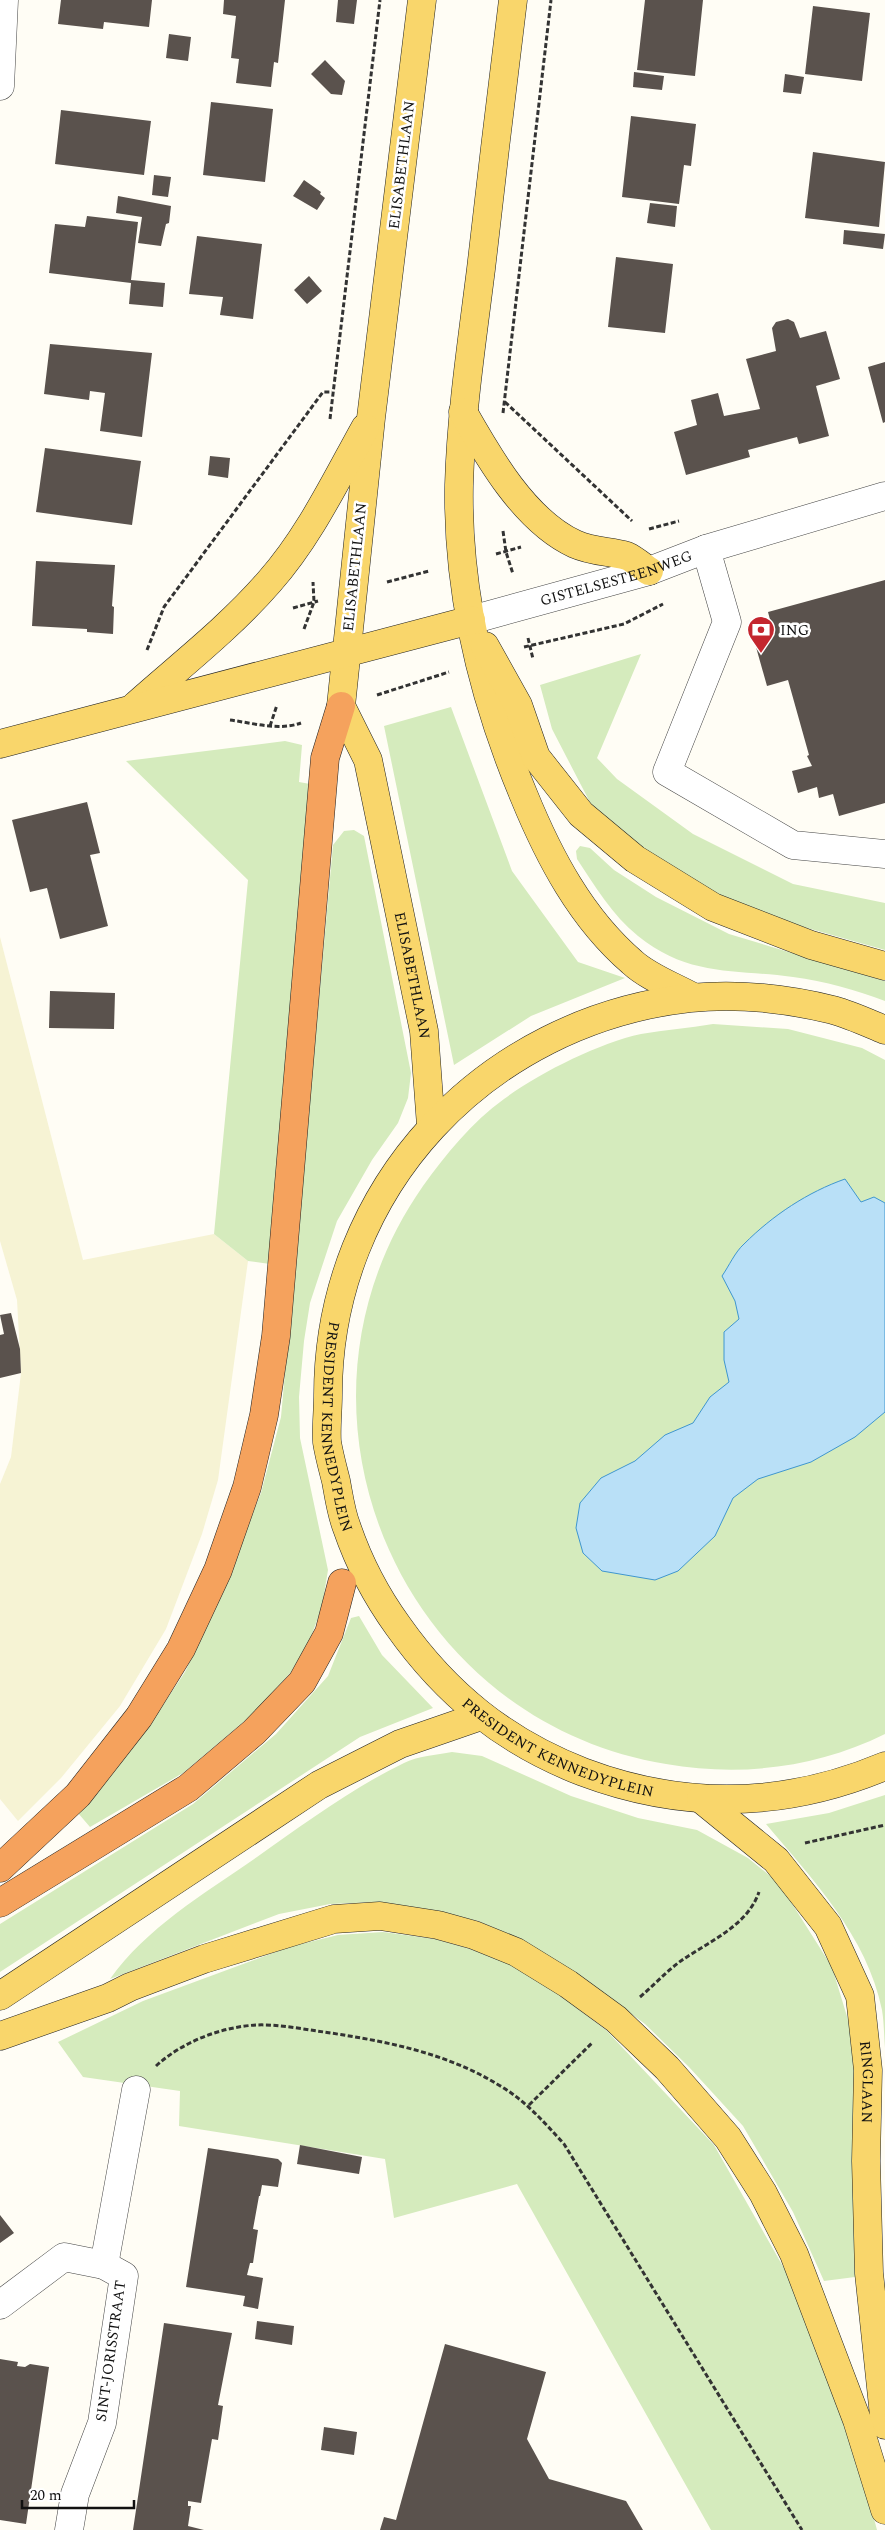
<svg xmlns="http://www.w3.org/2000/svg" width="885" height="2530" viewBox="0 0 885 2530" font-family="Spectral,serif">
	<rect width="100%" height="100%" fill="#fffdf5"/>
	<path fill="#f6f3d4" d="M0,937l83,323 131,-26 34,27 -30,219 -16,54 -36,95 -46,77 -59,72 -43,43 -18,-22v-315l11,-27 10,-84 -4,-73 -17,-59z"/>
	<path fill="#d5ebbd" d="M641,654l-44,104 20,21 76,55 100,50 92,19v47l-138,-39 -101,-56 -50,-41 -44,-85 -12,-44z
		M451,707l61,164 66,91 47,16 -94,38 -77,49 -70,-339z
		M285,741l17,4 -3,37 11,2 -40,480 -22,-3 -34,-27 34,-354 -122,-119z
		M354,830l10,6 47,237 -3,25 -10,25 -26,37 -35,61 -27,82 -6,38 -5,56 1,41 28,132 -6,37 -13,35 -18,30 -37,41 -71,60 -93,54 -12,-14 69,-84 38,-57 28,-59 48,-120 20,-76 52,-572 11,-14z
		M580,846l10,2 24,22 42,27 73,37 156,47v20c-29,-11 -60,-20 -92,-24 -59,-8 -104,0 -155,-41 -26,-21 -43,-50 -61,-77l-1,-8z
		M713,1024l75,5 74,19 23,12v674c-69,34 -144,43 -219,30 -268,-44 -399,-356 -243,-578 23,-32 49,-64 81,-87 35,-26 95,-56 137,-65 24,-4 48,-6 72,-10z
		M359,1616l23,39 51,53 -73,29 -360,235v-48l193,-120 83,-70 52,-58 23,-58z
		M452,1752l30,4 89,40 67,22 59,12 51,28 31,25 53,84 17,56 5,43 1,211 -31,4 -31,-69 -50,-86 -54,-59 -44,-43 -67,-50 -56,-34 -44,-19 -38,-9 -62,-10 -48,2 -51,10 -169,65c36,-51 95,-86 147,-122 47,-33 95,-69 147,-94 13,-7 33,-8 48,-11z
		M885,1795v253c-1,-12 -1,-26 -3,-38 -15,-74 -69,-130 -116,-186l63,-11z
		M383,1932l52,7 35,10 42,16 46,29 48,36 108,115 71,125 62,147 30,113h-166l-194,-346 -123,34 -9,-59 -206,-33 1,-35 -97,-14 -25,-35 85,-41 146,-54 49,-12z"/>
	<path fill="#b9e0f7" stroke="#3f96cf" d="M845,1179l16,23 13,-5 11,6v209l-30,25 -44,25 -53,17 -25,19 -18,38 -37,35 -23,9 -53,-9 -19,-18 -7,-25 4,-25 21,-25 34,-17 30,-26 28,-12 17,-26 19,-15 -5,-22v-28l15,-13 -4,-18 -13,-25c7,-10 13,-24 22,-32 29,-29 64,-52 101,-65z"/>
	<path fill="#5a524d" d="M61,0h91l-3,27 -45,-5 -1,7 -45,-5z
		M224,0h61l-7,63 -4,-1 -3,25 -35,-4 3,-24 -8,-1 5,-42 -13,-2z
		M338,0h19l-3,24 -18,-2z
		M645,0h58l-8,76 -58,-6z
		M813,6l57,7 -8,68 -57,-7z
		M169,34l22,3 -3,24 -22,-3z
		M325,60l20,21 -3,14 -11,-1 -20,-20z
		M634,72l30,4 -2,14 -29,-3z
		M785,74l19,3 -3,17 -18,-2z
		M211,102l62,7 -8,73 -62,-7z
		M61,110l90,11 -7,54 -89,-11z
		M631,116l65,8 -5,42 -7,-1 -5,39 -57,-7z
		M813,152l72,10 -6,65 -74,-9z
		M154,175l17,2 -3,20 -16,-2z
		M304,180l17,12 -1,2 5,4 -8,12 -24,-14z
		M118,196l53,10 -2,17 -3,1 -5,22 -23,-3 4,-26 -26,-4z
		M650,203l27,3 -2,21 -28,-4z
		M87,216l51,6 -7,58 34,3 -2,24 -34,-3 2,-21 -82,-10 6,-49 30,3z
		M844,230l41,4 -2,15 -40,-5z
		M197,236l65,8 -9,75 -33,-4 3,-18 -34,-3z
		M616,257l57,7 -8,69 -57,-6z
		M309,276l13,15 -15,13 -13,-14z
		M788,319l6,3 6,16 26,-7 14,48 -24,7 13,50 -30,8 -2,-7 -19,5 -30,8 2,7 -64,18 -12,-43 23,-7 -6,-25 27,-7 6,23 36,-7 -14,-50 30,-8 -4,-23 4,-6z
		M50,344l102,9 -10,84 -42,-6 5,-38 -15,-2 -1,9 -45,-6z
		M885,362v60l-2,1 -15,-56z
		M45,448l96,13 -9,64 -96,-13z
		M210,456l20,2 -2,20 -20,-3z
		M36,561l79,4 -3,41 2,1 -1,27 -26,-2v-3l-55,-3z
		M885,580v223l-46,13 -6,-22 -14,4 -2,-11 -19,6 -6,-22 20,-5 -5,-10 2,-1 -21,-75 -21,6 -13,-46 20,-5 -6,-23z
		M87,802l13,51 -10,2 18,71 -48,13 -13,-51 -17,4 -18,-72z
		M50,991l65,2 -1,36 -65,-1z
		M11,1313l9,36 1,24 -21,5v-43l4,-1 -4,-19z
		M300,2145l62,12 -3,17 -62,-10z
		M208,2148l70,11 4,4 -4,24 -16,-2 -2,11h-1l-6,33 5,1 -5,33h-3l-3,12 16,3 -5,31 -15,-3 2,-10 -59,-9z
		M0,2215l14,18 -14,10z
		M257,2321l37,5 -2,19 -37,-6z
		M164,2323l68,10 -14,72 5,1 -5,34 -6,-1 -11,64 -13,-2v5h3l-3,20 16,4h-71z
		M445,2344l101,28 -19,67 22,40 77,22 17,29h-263l4,-13 12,3z
		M0,2359l18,3 -1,4 8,1 5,-3 19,3 -23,157 -26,-4z
		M324,2427l33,5 -3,23 -33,-5z"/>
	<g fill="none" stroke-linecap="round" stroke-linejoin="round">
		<defs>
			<g id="minor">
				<path d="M0,86l4,-86"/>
				<path d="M706,549l21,73 -60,150 126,73 92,9"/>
				<path id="s1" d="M471,620l178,-49 57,-22 179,-53"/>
				<path d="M104,2265l32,-175"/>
				<path d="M0,2305l64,-48 40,8 20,11 -22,147 -27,71 -6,36"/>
			</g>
			<g id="major">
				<path id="s2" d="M422,0l-51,418 -30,288 27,54 56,271 7,95"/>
				<path d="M513,0c-11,90 -22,179 -32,269 -9,72 -20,144 -22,216 -2,106 24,213 65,311 25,61 57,122 108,166 16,15 41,24 61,35"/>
				<path d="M463,412c26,46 62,109 112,132 18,8 34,7 52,12 7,3 15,10 22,15"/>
				<path d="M485,646l33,59 18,52 45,57 54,45 78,48 98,38 74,21"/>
				<path d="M135,706c46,-41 94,-78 134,-124 40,-45 67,-102 96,-154"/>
				<path d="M0,744l471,-124"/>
				<path id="s3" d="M885,1030c-17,-7 -34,-15 -52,-20 -45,-11 -96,-17 -143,-12 -204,23 -362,189 -362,397 0,15 -2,32 -1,47 2,13 6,27 9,39 3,16 5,32 11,47 12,35 30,69 51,98 48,68 107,116 185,146 101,38 202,36 302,-6"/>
				<path id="s4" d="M701,1799l75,61 52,66 32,70 8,74 -2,91 3,112 16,152"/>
				<path d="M0,1996l319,-211 81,-41 81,-28"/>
				<path d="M0,2036l108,-38 22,-11 74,-28 130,-40 46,-3 58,9 36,10 42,17 52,32 48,35 51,49 61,70 35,55 31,61 63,166 28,90"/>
			</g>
			<path id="highway" d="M0,1868l78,-73 61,-78 42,-68 37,-79 29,-83 17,-72 12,-79 49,-578 16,-52
				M0,1903l188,-115 66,-56 48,-50 27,-49 13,-50"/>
		</defs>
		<use href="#minor" stroke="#444" stroke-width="29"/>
		<use href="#major" stroke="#222" stroke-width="29"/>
		<use href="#highway" stroke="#222" stroke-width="29"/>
		<path stroke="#333" stroke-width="3" stroke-dasharray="5 2.5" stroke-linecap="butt" d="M505,402l127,119
			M503,413l48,-413
			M330,419l50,-419
			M649,529l30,-8
			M503,531l3,21 7,22
			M496,554l25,-7
			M387,582l42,-11
			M293,608l25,-7
			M304,629l10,-27 -1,-20
			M528,638l5,21
			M524,647l100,-23 39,-20
			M147,650l17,-43 159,-215h9
			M377,695l72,-23
			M230,720c23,3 48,11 71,3
			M270,726l7,-21
			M805,1843l80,-18
			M640,1997c13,-11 25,-24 38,-34 29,-21 69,-36 81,-71
			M156,2066c26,-24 65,-39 100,-41 22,-1 46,4 68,7 60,9 120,20 173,52 27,15 46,37 67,60l238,386
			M529,2105l63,-62"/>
		<use href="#minor" stroke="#fff" stroke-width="28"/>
		<use href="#major" stroke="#f9d66b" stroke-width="28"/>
		<use href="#highway" stroke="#f5a25d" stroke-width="28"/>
	</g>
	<defs>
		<symbol id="bank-pin" viewBox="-11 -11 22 30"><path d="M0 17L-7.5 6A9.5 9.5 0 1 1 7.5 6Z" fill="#c4262e" stroke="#fff"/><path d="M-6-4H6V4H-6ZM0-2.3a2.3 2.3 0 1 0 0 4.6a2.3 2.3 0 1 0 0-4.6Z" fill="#fff"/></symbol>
	</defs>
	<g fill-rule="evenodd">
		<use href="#bank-pin" x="745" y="614" width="32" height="43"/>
	</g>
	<g text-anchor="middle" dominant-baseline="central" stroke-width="5" stroke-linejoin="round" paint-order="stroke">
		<g font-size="15" fill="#111" stroke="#fff">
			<text transform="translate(402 165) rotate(-83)">ELISABETHLAAN</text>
			<text transform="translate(355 567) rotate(-84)">ELISABETHLAAN</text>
			<text stroke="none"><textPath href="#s1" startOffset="151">GISTELSESTEENWEG</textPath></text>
			<text stroke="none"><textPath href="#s2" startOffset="991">ELISABETHLAAN</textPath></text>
			<text stroke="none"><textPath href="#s3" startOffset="821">PRESIDENT KENNEDYPLEIN</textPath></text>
			<text stroke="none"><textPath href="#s3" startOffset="1241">PRESIDENT KENNEDYPLEIN</textPath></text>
			<text stroke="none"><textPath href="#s4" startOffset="344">RINGLAAN</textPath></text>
			<text transform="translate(111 2351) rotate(-82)">SINT-JORISSTRAAT</text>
		</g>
		<g font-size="15" fill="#111" stroke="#fff" text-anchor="start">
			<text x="780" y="630">ING</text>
		</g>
	</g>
	<path d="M22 2500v8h112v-8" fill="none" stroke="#111111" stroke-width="2.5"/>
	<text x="30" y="2500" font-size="15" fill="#111111" stroke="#ffffff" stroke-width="4" paint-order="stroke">20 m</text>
</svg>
